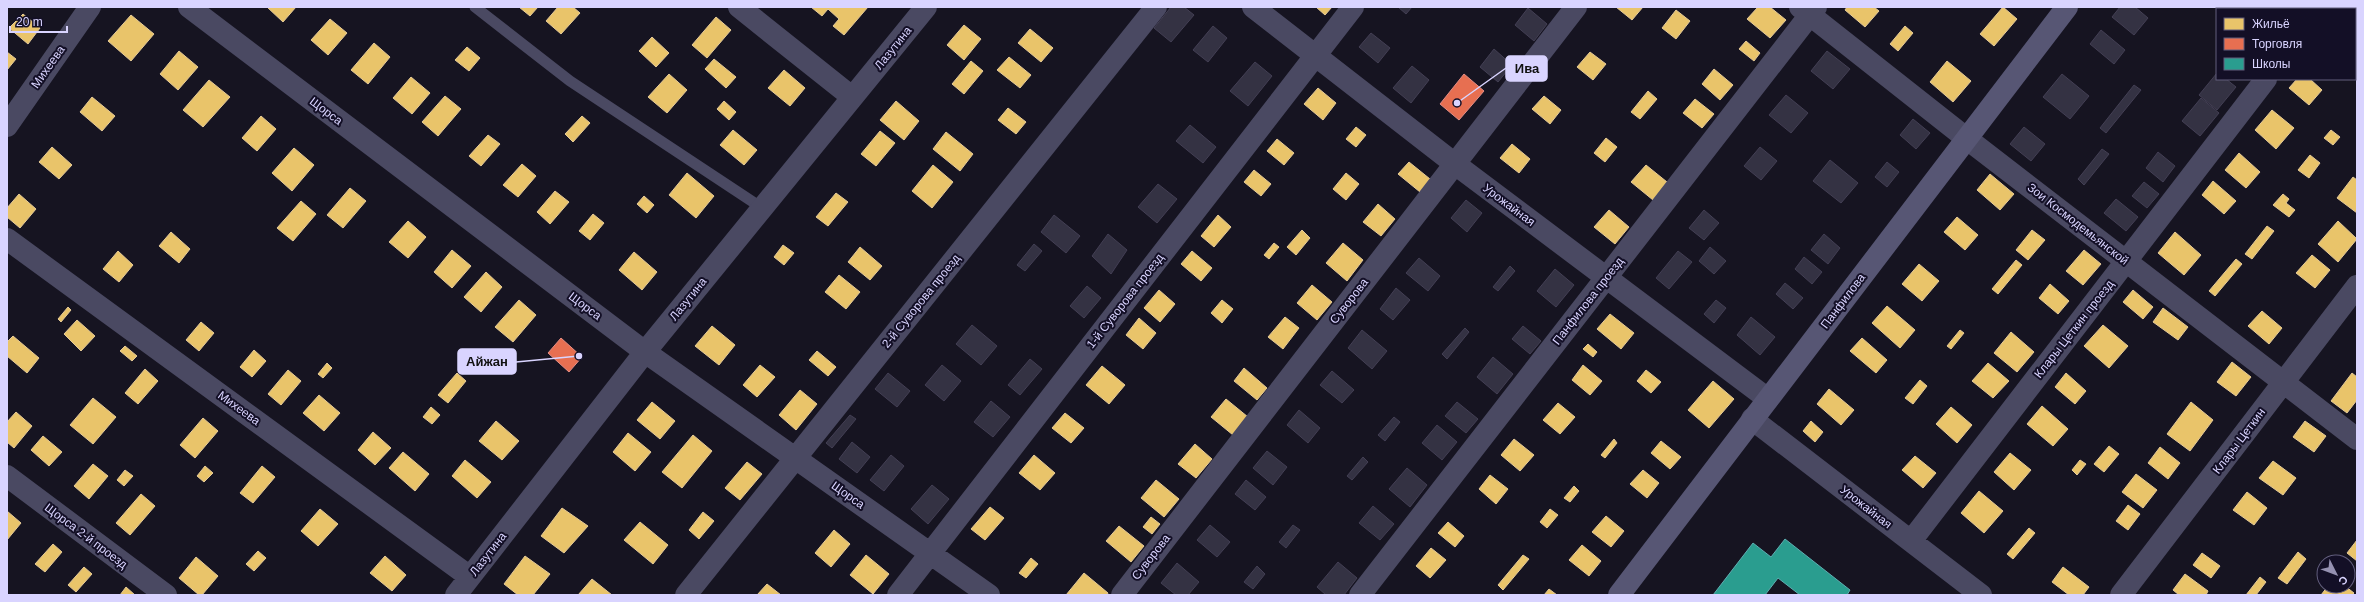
<svg xmlns="http://www.w3.org/2000/svg" width="2364" height="602" viewBox="0 0 2364 602" font-family="Arial,sans-serif">
	<rect width="100%" height="100%" fill="#161421"/>
	<path fill="#e9c46a" stroke="#e4c997" d="M267,7h29l-13,15z
		M519,7h19l-8,9z
		M558,7h15l7,6 -19,21 -15,-13z
		M811,7h57l-24,28 -11,-9 6,-7 -11,-10 -6,7z
		M1316,7h16l-7,8z
		M1616,7h27l-11,13z
		M1758,7h12l16,13 -16,18 -23,-19z
		M1847,7h27l5,4 -14,16 -20,-17z
		M2003,7l14,12 -23,27 -14,-12z
		M1676,10l14,11 -14,18 -14,-11z
		M23,14l17,14 -12,16 -19,-16z
		M131,15l23,19 -23,27 -23,-20z
		M716,17l15,13 -24,28 -15,-13z
		M330,19l17,14 -19,22 -17,-15z
		M964,25l17,14 -17,21 -17,-15z
		M1905,26l8,7 -15,18 -8,-7z
		M1030,29l23,19 -12,14 -23,-19z
		M652,37l17,16 -13,14 -17,-16z
		M1746,41l14,12 -6,8 -15,-12z
		M374,43l16,14 -22,27 -17,-14z
		M467,47l13,11 -11,13 -14,-11z
		M179,51l19,16 -20,23 -18,-16z
		M7,52l9,7 -9,11z
		M1590,52l16,12 -13,16 -16,-13z
		M1009,57l22,18 -11,13 -23,-18z
		M714,59l22,18 -10,11 -21,-19z
		M971,61l12,10 -19,23 -12,-10z
		M1947,61l24,20 -18,21 -23,-20z
		M1714,69l19,16 -13,15 -18,-16z
		M784,70l21,18 -15,18 -22,-18z
		M669,74l18,16 -20,23 -19,-16z
		M411,77l19,16 -18,21 -19,-16z
		M2297,79h13l12,11 -13,15 -20,-17z
		M209,80l21,17 -27,30 -20,-17z
		M1318,88l18,15 -13,17 -19,-16z
		M1648,91l9,8 -17,20 -9,-7z
		M445,96l16,13 -23,27 -16,-14z
		M1544,96l17,14 -11,14 -18,-15z
		M92,97l23,19 -13,15 -22,-19z
		M1695,99l19,15 -12,14 -19,-15z
		M724,101l12,11 -7,8 -12,-11z
		M896,101l23,20 -15,19 -24,-20z
		M1008,108l18,14 -10,12 -18,-14z
		M2272,110l22,18 -18,21 -21,-19z
		M261,116l15,13 -19,22 -15,-13z
		M582,116l8,7 -17,19 -8,-8z
		M1356,127l10,8 -10,12 -10,-8z
		M733,130l24,20 -13,15 -24,-20z
		M2331,130l9,7 -7,8 -9,-7z
		M880,131l15,12 -19,23 -15,-12z
		M946,132l27,22 -13,17 -27,-22z
		M488,135l12,9 -19,22 -12,-10z
		M1606,138l11,9 -12,15 -11,-9z
		M1277,139l17,14 -10,12 -17,-14z
		M1512,144l18,15 -11,14 -19,-15z
		M52,147l20,18 -13,14 -20,-17z
		M294,148l20,17 -22,26 -20,-18z
		M2239,153l21,19 -14,16 -21,-18z
		M2310,155l10,8 -11,15 -11,-8z
		M1409,162l21,17 -10,13 -22,-18z
		M522,164l14,12 -18,21 -15,-12z
		M933,165l20,17 -21,26 -20,-17z
		M1646,165l21,17 -14,18 -22,-18z
		M1254,170l17,14 -10,12 -17,-14z
		M687,173l27,23 -18,22 -27,-23z
		M1346,173l13,11 -13,16 -13,-11z
		M1990,174l24,20 -14,16 -23,-20z
		M2353,177l4,3v33l-20,-15z
		M2213,181l23,20 -12,13 -22,-19z
		M350,188l16,13 -23,27 -16,-13z
		M555,191l14,11 -19,22 -13,-12z
		M836,193l12,9 -20,24 -12,-9z
		M19,194l17,15 -16,19 -13,-11v-9z
		M2283,194l6,5 -3,4 9,7 -6,7 -16,-12z
		M644,196l10,9 -7,8 -10,-9z
		M301,201l15,13 -23,27 -16,-13z
		M1378,204l17,15 -14,17 -18,-14z
		M1609,210l20,17 -14,17 -21,-17z
		M593,214l11,9 -14,17 -11,-9z
		M1218,215l13,12 -17,20 -13,-11z
		M1957,217l21,18 -13,15 -21,-18z
		M408,221l18,16 -18,21 -19,-16z
		M2338,221l19,18 -19,23 -20,-18z
		M2267,226l7,5 -22,28 -7,-5z
		M1302,230l8,8 -14,17 -9,-8z
		M2032,230l13,10 -17,20 -12,-10z
		M171,232l19,17 -11,14 -20,-17z
		M2175,232l26,23 -17,20 -26,-22z
		M1274,243l5,4 -10,12 -5,-4z
		M1343,243l20,17 -16,21 -21,-18z
		M783,245l11,8 -10,12 -10,-8z
		M860,247l22,19 -12,14 -22,-18z
		M452,250l19,16 -19,22 -18,-16z
		M2084,250l17,14 -18,21 -17,-14z
		M118,251l15,14 -14,17 -16,-13z
		M1192,251l20,17 -11,13 -20,-17z
		M634,252l23,20 -15,18 -23,-20z
		M2312,255l18,15 -15,18 -19,-15z
		M2236,259l6,5 -27,32 -6,-5z
		M2016,260l6,5 -24,29 -6,-5z
		M1919,264l20,17 -17,20 -20,-17z
		M486,272l16,15 -21,25 -17,-15z
		M839,275l21,17 -14,17 -21,-17z
		M2050,284l19,17 -11,13 -19,-16z
		M1312,285l20,17 -15,18 -20,-17z
		M1159,290l16,14 -15,18 -16,-14z
		M2133,290l20,17 -10,12 -20,-17z
		M519,300l17,15 -23,27 -18,-15z
		M1222,300l11,9 -11,14 -11,-10z
		M1887,306l28,24 -15,18 -28,-25z
		M68,307l3,3 -10,12 -3,-3z
		M2163,308l25,19 -10,13 -25,-18z
		M2262,311l20,17 -13,16 -21,-18z
		M1610,314l24,19 -13,16 -24,-20z
		M1285,317l14,11 -16,21 -15,-12z
		M1139,318l17,15 -13,16 -17,-14z
		M77,320l18,16 -14,15 -17,-17z
		M201,322l13,11 -15,18 -13,-11z
		M2103,325l25,21 -19,22 -25,-22z
		M712,326l23,19 -16,20 -24,-19z
		M1960,330l4,3 -13,16 -4,-3z
		M2011,332l23,20 -17,20 -23,-19z
		M13,336l26,22 -12,15 -20,-17v-14z
		M1862,338l25,22 -11,13 -26,-22z
		M1588,344l9,8 -4,5 -10,-8z
		M125,346l12,10 -5,5 -12,-10z
		M254,350l12,11 -14,16 -12,-10z
		M817,351l19,16 -8,9 -19,-16z
		M2232,362l19,15 -15,19 -19,-14z
		M327,363l5,5 -9,10 -5,-4z
		M1988,363l21,18 -16,17 -21,-17z
		M760,365l15,12 -18,20 -14,-12z
		M1583,365l19,16 -12,14 -18,-15z
		M1102,366l23,19 -16,19 -23,-19z
		M1244,368l23,20 -10,12 -23,-19z
		M145,369l13,12 -20,23 -13,-11z
		M288,370l13,11 -20,24 -13,-11z
		M1646,370l15,12 -10,11 -14,-12z
		M457,373l9,8 -18,22 -10,-8z
		M2066,373l20,18 -11,13 -20,-17z
		M2352,373l5,4v23l-10,13 -16,-12z
		M1920,380l7,6 -14,18 -8,-6z
		M1713,381l21,18 -25,29 -21,-18z
		M1829,389l25,21 -13,15 -24,-21z
		M800,390l17,14 -21,26 -17,-15z
		M319,395l21,18 -16,18 -21,-18z
		M93,398l23,19 -23,27 -23,-19z
		M1226,399l22,18 -15,18 -22,-18z
		M652,402l23,19 -15,18 -23,-19z
		M2191,402l22,18 -23,31 -23,-17z
		M1558,403l17,14 -15,17 -17,-14z
		M2042,406l26,23 -15,17 -26,-22z
		M431,407l9,8 -8,9 -9,-7z
		M1951,407l21,18 -15,18 -21,-19z
		M16,412l16,14 -18,22 -7,-6v-20z
		M1065,413l19,15 -13,15 -19,-15z
		M203,418l15,13 -23,27 -15,-13z
		M496,421l23,20 -17,19 -23,-19z
		M1811,421l12,11 -8,10 -12,-11z
		M2305,421l21,15 -12,16 -21,-15z
		M373,432l18,16 -16,17 -17,-15z
		M628,433l23,19 -16,19 -22,-19z
		M693,435l19,16 -30,37 -20,-16z
		M43,436l19,16 -13,14 -18,-16z
		M1514,439l20,16 -14,16 -19,-16z
		M1614,439l3,4 -12,15 -4,-3z
		M1661,441l20,16 -11,12 -19,-16z
		M1195,444l17,15 -16,19 -18,-14z
		M2109,446l10,8 -15,18 -10,-8z
		M2160,447l20,16 -12,16 -20,-16z
		M403,452l26,22 -14,17 -26,-23z
		M2010,453l21,17 -17,20 -20,-18z
		M1034,455l21,18 -15,17 -21,-17z
		M1915,456l21,17 -13,15 -21,-18z
		M465,460l26,22 -14,16 -25,-22z
		M2080,460l6,4 -9,11 -5,-5z
		M2273,461l23,17 -13,17 -24,-17z
		M747,462l15,12 -22,26 -15,-12z
		M93,464l15,12 -19,23 -15,-13z
		M205,466l8,7 -9,9 -7,-6z
		M262,466l13,11 -22,26 -13,-10z
		M125,470l8,6 -9,10 -7,-6z
		M1643,470l16,13 -12,15 -17,-14z
		M2136,474l21,16 -14,18 -21,-16z
		M1490,475l18,14 -12,15 -17,-15z
		M1156,480l23,19 -15,18 -23,-19z
		M1574,486l5,5 -9,11 -6,-4z
		M1979,491l24,20 -19,22 -23,-20z
		M2247,492l20,16 -13,17 -21,-15z
		M141,494l14,12 -25,29 -14,-12z
		M2128,505l12,9 -12,16 -12,-9z
		M990,507l14,11 -19,22 -14,-11z
		M562,508l26,18 -24,27 -23,-17z
		M320,509l18,15 -20,22 -17,-15z
		M1550,509l8,6 -11,13 -7,-6z
		M7,511l14,12 -14,17z
		M703,512l11,9 -15,18 -10,-9z
		M1606,516l18,15 -13,16 -19,-15z
		M1151,517l9,7 -8,10 -9,-7z
		M640,522l28,23 -15,19 -29,-24z
		M1448,522l16,14 -9,11 -17,-14z
		M1119,526l25,20 -13,16 -25,-21z
		M2029,528l6,5 -22,26 -6,-5z
		M834,530l16,14 -19,23 -16,-14z
		M2357,540v21l-10,-8z
		M53,544l9,8 -17,20 -10,-8z
		M1582,545l19,16 -12,15 -20,-16z
		M1431,548l15,12 -16,18 -14,-12z
		M258,551l8,7 -12,13 -8,-7z
		M2298,552l8,7 -19,25 -9,-6z
		M2202,553l18,13 -9,12 -18,-13z
		M866,555l23,19 -16,20 -23,-19z
		M1523,555l6,4 -26,31 -5,-5z
		M385,556l21,19 -14,16 -22,-18z
		M525,556l25,18 -17,21h-15l-14,-11z
		M196,557l22,19 -16,19h-3l-20,-17z
		M1031,558l7,6 -12,14 -7,-5z
		M84,567l8,7 -16,18 -8,-7z
		M2063,567l26,20 -6,8h-14l-17,-13z
		M1084,573l24,20 -1,2h-41z
		M2185,574l23,17 -2,4h-27l-6,-5z
		M2260,577l6,5 -10,13h-10z
		M592,579l20,16h-34z
		M767,584l14,11h-24z
		M2328,586h17l9,7 -2,2h-31z
		M126,587l9,8h-15z
		M1549,589l8,6h-13z"/>
	<path fill="#e76f51" stroke="#e38d85" d="M1464,74l20,17 -25,29 -19,-16z
		M561,338l21,19 -13,15 -21,-19z"/>
	<path fill="#2a9d8f" stroke="#5eaeb1" d="M1785,539l65,51 -3,5h-47l-22,-17 -13,17h-52l40,-52 18,14z"/>
	<path fill="#343243" stroke="#433f54" d="M1171,7h13l10,8 -23,27 -17,-14z
		M1398,7h14l-6,7z
		M2120,7h15l13,11 -14,17 -22,-18z
		M2267,7h33l-2,2h-28z
		M1528,8l19,16 -13,17 -19,-16z
		M1213,26l14,12 -19,24 -15,-12z
		M2101,30l24,20 -11,14 -24,-20z
		M1371,33l19,15 -12,15 -19,-16z
		M1494,49l18,16 -14,17 -18,-15z
		M1827,51l23,18 -17,20 -22,-18z
		M1255,62l17,14 -24,30 -18,-15z
		M1412,66l17,14 -18,23 -18,-15z
		M2217,73v6h9l10,8 -19,23 -18,-15z
		M2062,74l27,22 -19,23 -27,-22z
		M2134,85l7,5 -35,43 -6,-5z
		M1786,95l22,18 -17,20 -22,-18z
		M2201,98l18,15 -19,23 -18,-15z
		M1913,119l17,14 -14,16 -16,-14z
		M1190,125l26,22 -13,16 -27,-22z
		M2024,127l21,17 -14,17 -21,-17z
		M1760,147l17,14 -16,19 -17,-14z
		M2102,149l7,5 -25,31 -6,-6z
		M2158,152l17,14 -12,16 -17,-14z
		M1830,160l28,23 -17,20 -28,-22z
		M1887,162l12,10 -12,15 -12,-10z
		M2144,182l15,12 -12,14 -15,-12z
		M1158,184l19,15 -20,24 -19,-16z
		M2116,199l22,18 -12,14 -22,-18z
		M1466,200l16,13 -15,19 -16,-14z
		M1704,210l15,13 -15,17 -15,-12z
		M1054,215l26,21 -14,17 -25,-21z
		M1108,234l19,16 -16,24 -19,-18z
		M1824,234l16,14 -12,16 -17,-14z
		M1034,244l8,7 -17,20 -8,-6z
		M1710,247l16,14 -12,13 -15,-13z
		M1678,251l14,11 -23,27 -13,-11z
		M1804,257l18,15 -10,12 -17,-15z
		M1419,258l21,18 -12,15 -22,-18z
		M1510,266l5,5 -17,20 -5,-4z
		M1555,269l19,16 -18,22 -19,-16z
		M1785,283l18,15 -10,11 -17,-15z
		M1087,286l14,12 -17,20 -14,-12z
		M1396,288l14,12 -17,20 -13,-11z
		M1716,300l10,8 -12,15 -10,-9z
		M1751,317l24,20 -15,18 -23,-20z
		M972,325l25,21 -16,19 -25,-21z
		M1523,326l18,15 -11,13 -18,-15z
		M1465,328l4,4 -22,27 -5,-5z
		M1362,330l25,21 -15,18 -24,-21z
		M1493,357l20,17 -16,20 -20,-17z
		M1030,359l12,10 -22,26 -12,-10z
		M942,365l19,16 -17,20 -19,-16z
		M1332,371l22,19 -12,13 -22,-18z
		M888,373l22,18 -13,16 -22,-18z
		M991,401l19,16 -17,20 -19,-15z
		M1457,402l21,17 -12,14 -21,-17z
		M1299,410l21,18 -12,15 -21,-18z
		M850,415l6,4 -24,29 -6,-5z
		M1394,417l6,5 -15,19 -7,-6z
		M1437,425l20,17 -15,18 -20,-17z
		M852,442l18,15 -13,16 -18,-14z
		M1267,451l20,16 -14,18 -20,-17z
		M891,455l13,11 -20,25 -14,-11z
		M1363,457l5,5 -16,18 -5,-4z
		M1407,468l20,17 -17,22 -21,-18z
		M1246,480l20,17 -11,13 -20,-16z
		M932,485l17,14 -21,25 -17,-15z
		M1373,506l21,18 -14,16 -21,-17z
		M1210,525l20,17 -13,15 -20,-17z
		M1293,525l7,5 -14,18 -7,-6z
		M1338,562l19,16 -13,17h-18l-9,-8z
		M1177,563l22,19 -11,13h-12l-15,-12z
		M1257,566l8,8 -12,15 -9,-7z"/>
	<g fill="none" stroke-linecap="round" stroke-linejoin="round">
		<path stroke="#4a4962" stroke-width="11" d="M475,7l95,74 192,127"/>
		<path stroke="#4a4962" stroke-width="22" d="M189,7l456,345 344,243
			M739,7l113,90
			M1253,7l202,157 313,235
			M1800,7l166,131 391,301
			M2340,7l3,2
			M2320,9l1,-2
			M7,126l83,-119
			M7,239l463,338
			M1752,419l229,176
			M7,476l159,119
			M1911,541l355,-462
			M456,595l189,-243 281,-345
			M686,595l470,-588
			M898,595l455,-588
			M1122,595l454,-588
			M1360,595l456,-588
			M2121,595l236,-309"/>
		<path stroke="#575674" stroke-width="22" d="M1619,595l448,-588"/>
	</g>
	<g text-anchor="middle" dominant-baseline="central" stroke-width="4" stroke-linejoin="round" paint-order="stroke">
		<g font-size="12" fill="#d9d4ff" stroke="#130f26">
			<text transform="translate(893 48) rotate(-51)">Лазутина</text>
			<text transform="translate(48 67) rotate(-55)">Михеева</text>
			<text transform="translate(326 111) rotate(37)">Щорса</text>
			<text transform="translate(1509 205) rotate(37)">Урожайная</text>
			<text transform="translate(2078 224) rotate(38)">Зои Космодемьянской</text>
			<text transform="translate(688 299) rotate(-51)">Лазутина</text>
			<text transform="translate(921 301) rotate(-51)">2-й Суворова проезд</text>
			<text transform="translate(1125 301) rotate(-52)">1-й Суворова проезд</text>
			<text transform="translate(1349 301) rotate(-52)">Суворова</text>
			<text transform="translate(1588 301) rotate(-52)">Панфилова проезд</text>
			<text transform="translate(1843 301) rotate(-53)">Панфилова</text>
			<text transform="translate(585 306) rotate(37)">Щорса</text>
			<text transform="translate(2074 329) rotate(-52)">Клары Цеткин проезд</text>
			<text transform="translate(239 408) rotate(36)">Михеева</text>
			<text transform="translate(2239 441) rotate(-53)">Клары Цеткин</text>
			<text transform="translate(848 495) rotate(35)">Щорса</text>
			<text transform="translate(1866 507) rotate(38)">Урожайная</text>
			<text transform="translate(86 536) rotate(37)">Щорса 2-й проезд</text>
			<text transform="translate(488 554) rotate(-52)">Лазутина</text>
			<text transform="translate(1151 557) rotate(-52)">Суворова</text>
		</g>
	</g>
	<path fill="none" stroke="#d9d4ff" stroke-width="1.5" d="M1457 103L1506 68M579 356L516 362"/>
	<g fill="#d9d4ff" stroke="#130f26" stroke-width="1.5">
		<circle cx="1457" cy="103" r="4"/>
		<circle cx="579" cy="356" r="4"/>
	</g>
	<g fill="#d9d4ff" stroke="#d9d4ff" stroke-width="1.5">
		<rect x="1506" y="56" width="41" height="25" rx="4"/>
		<rect x="458" y="349" width="58" height="25" rx="4"/>
	</g>
	<g font-size="13" text-anchor="middle" font-weight="bold" fill="#111">
		<text x="1527" y="73">Ива</text>
		<text x="487" y="366">Айжан</text>
	</g>
	<rect width="2364" height="602" fill="none" stroke="#d9d4ff" stroke-width="16"/>
	<rect x="2216" y="8" width="140" height="72" fill="#130f26" stroke="#625e7d"/>
	<rect x="2224" y="18" width="20" height="12" fill="#e9c46a" stroke="#625e7d"/>
	<text x="2252" y="28" font-size="12" fill="#d9d4ff">Жильё</text>
	<rect x="2224" y="38" width="20" height="12" fill="#e76f51" stroke="#625e7d"/>
	<text x="2252" y="48" font-size="12" fill="#d9d4ff">Торговля</text>
	<rect x="2224" y="58" width="20" height="12" fill="#2a9d8f" stroke="#625e7d"/>
	<text x="2252" y="68" font-size="12" fill="#d9d4ff">Школы</text>
	<g transform="translate(2336 574) rotate(132)"><circle r="19" fill="#130f26" stroke="#625e7d"/>
	<path d="M0-3L7 15L0 10L-7 15Z" fill="#9591b1"/>
	<text y="-6" font-size="11" font-weight="bold" text-anchor="middle" fill="#d9d4ff">С</text>
	</g>
	<path d="M10 26v6h57v-6" fill="none" stroke="#d9d4ff" stroke-width="2"/>
	<text x="16" y="26" font-size="12" fill="#d9d4ff" stroke="#130f26" stroke-width="3" paint-order="stroke">20 m</text>
</svg>
